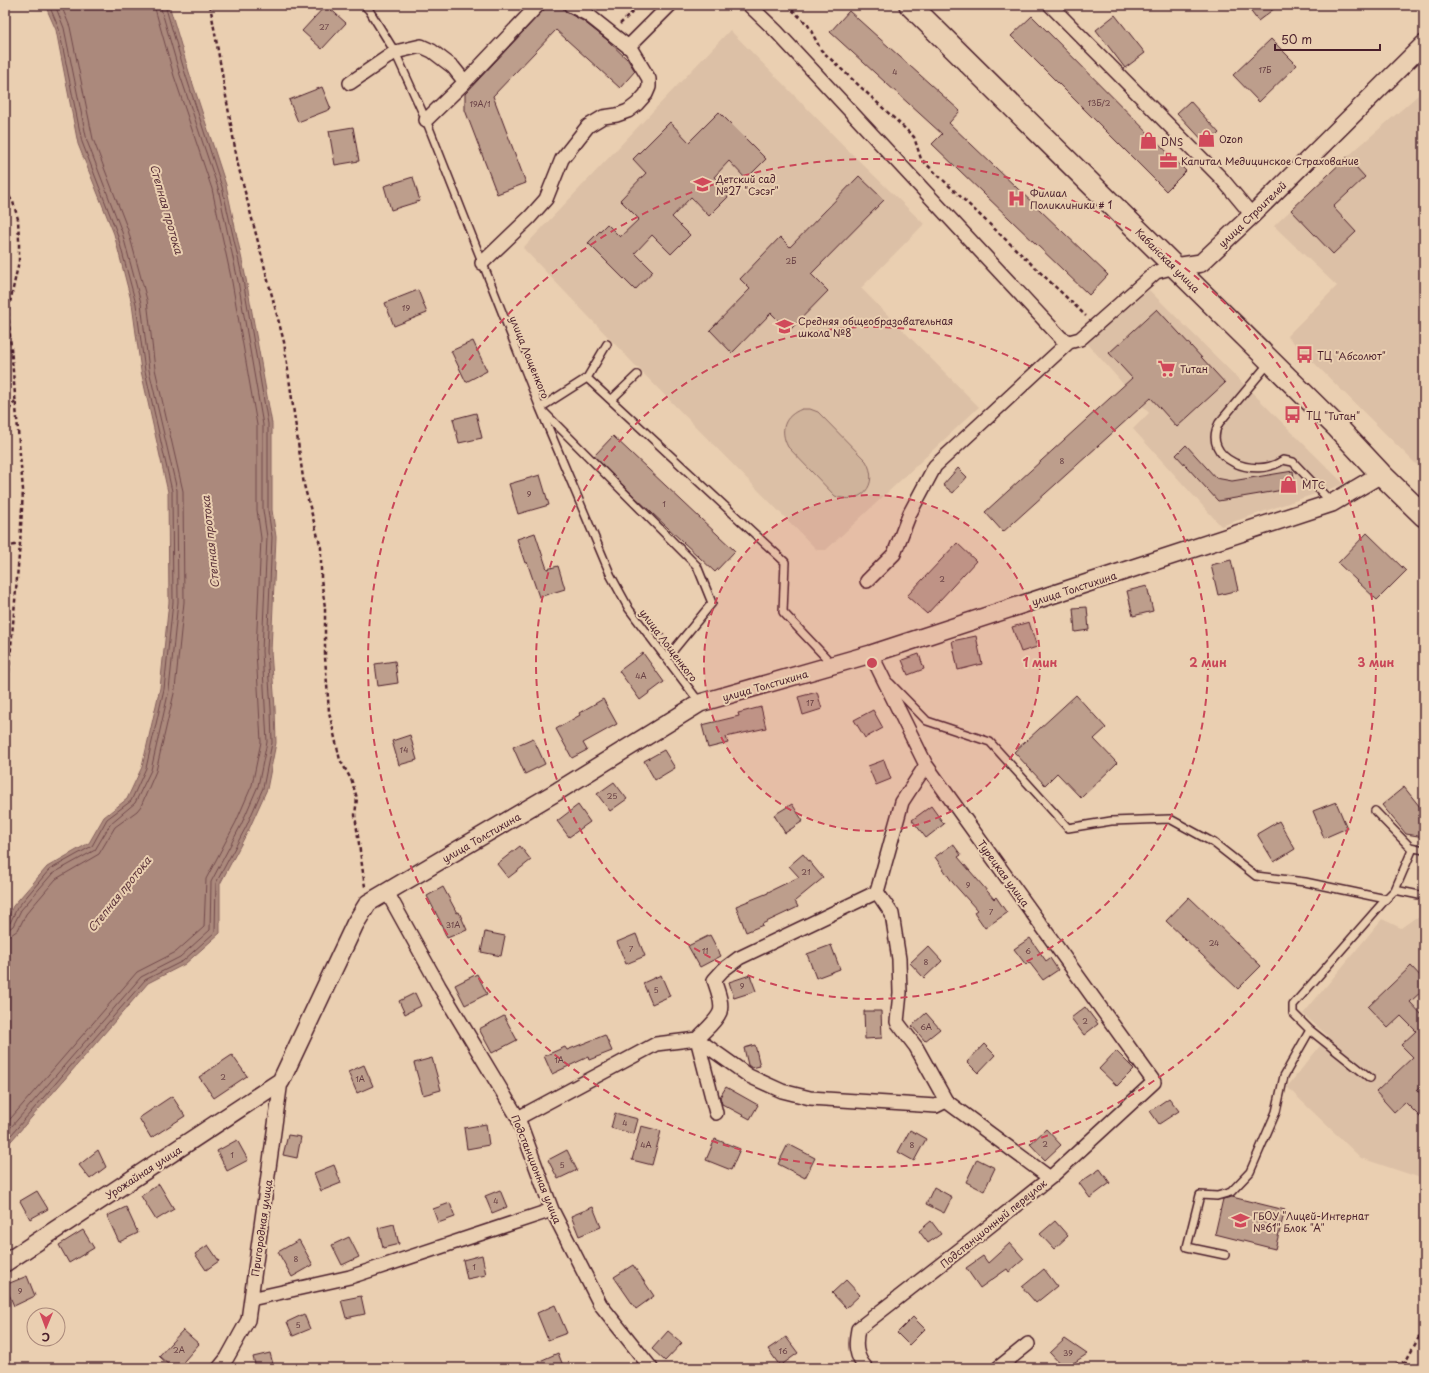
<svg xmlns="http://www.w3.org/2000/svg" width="1429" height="1373" viewBox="0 0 1429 1373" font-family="'Playpen Sans',sans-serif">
	<rect width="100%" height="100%" fill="#eacfb1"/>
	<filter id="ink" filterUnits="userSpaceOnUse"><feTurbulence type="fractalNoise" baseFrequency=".025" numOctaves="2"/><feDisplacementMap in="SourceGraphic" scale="8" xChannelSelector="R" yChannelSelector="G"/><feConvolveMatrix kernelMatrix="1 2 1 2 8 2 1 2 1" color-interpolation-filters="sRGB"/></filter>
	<g filter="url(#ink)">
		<path fill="#dcc0a6" d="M730,30l123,125 71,69 -63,64 118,119 -153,143h-9l-184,-187 -110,-115z
			M1424,90v382l-137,-136 50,-50 -63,-60 73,-69z
			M1149,290l195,194 -123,42 -88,-97 16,-16 -63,-71z
			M1415,918h9v261l-63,-21 -74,-71 41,-51 -25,-22 79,-95 19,9z"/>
		<path fill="#cfb39b" stroke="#8c6963" d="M802,409h8l8,3 48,49c14,24 -5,45 -31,35l-47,-49c-9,-17 -4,-31 14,-38z"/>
		<path fill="#ab897c" stroke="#845f5c" d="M45,5h124l20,67 37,113 20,94 26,145v86l4,27 -5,114 4,57 1,35 -9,46 -18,40 -29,55v49l-35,31 -37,19 -143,165v-224l8,-18 34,-39 42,-24 15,-26 23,-18 15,-32 18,-79 9,-86 -1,-110 -27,-121 -9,-67 -18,-70 -36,-90 -22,-114z"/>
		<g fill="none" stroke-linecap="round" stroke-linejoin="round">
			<path stroke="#71494b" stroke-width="1" d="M5,924l5,-1 7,-15 32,-38 43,-24 15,-27 24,-18 15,-33 18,-79 9,-87 -1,-111 -27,-120 -9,-67 -19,-71 -35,-91 -23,-113 -10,-24
				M5,929h4l4,-3 8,-16 31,-36 43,-24 16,-27 24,-20 16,-33 18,-80 9,-88 -1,-112 -28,-120 -8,-67 -19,-71 -35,-91 -23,-113 -9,-23
				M5,935h6l7,-5 8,-16 30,-35 43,-25 16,-27 22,-16 4,-5 15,-35 19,-82 9,-87 -1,-111 -28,-122 -8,-69 -19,-70 -35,-91 -23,-112 -9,-22
				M5,1125l132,-153 39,-20 28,-25 2,-48 30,-57 16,-37 9,-43 -5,-91 5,-113 -4,-28v-85l-25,-143 -20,-93 -38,-113 -20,-71
				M5,1134l136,-157 39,-20 30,-27 1,-48 30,-57 17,-39 9,-44 -5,-91 5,-114 -4,-27v-85l-25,-144 -20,-93 -38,-113 -20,-70
				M5,1142l140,-162 38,-19 32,-29 1,-49 30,-56 17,-39 9,-45 -1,-34 -4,-58 5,-114 -4,-27v-86l-25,-144 -21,-93 -37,-114 -20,-68"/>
		</g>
		<path fill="#bd9e8c" stroke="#4a1f2b" d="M326,5l20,18 -24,26 -20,-18z
			M548,5l14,1 4,6 17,9 23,18 22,21 7,11 -15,17 -64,-58 -63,66 33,87 -29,11 -32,-84v-16z
			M1246,5h33l-21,16z
			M849,11l111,100 -11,12 159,152 -19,20 -157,-151 10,-10 -112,-102z
			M1115,15l30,38 -20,15 -29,-38z
			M1032,16l154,155 -20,20 -155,-155z
			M1271,39l26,26 -38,37 -26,-27z
			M322,87l9,22 -33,13 -9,-22z
			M1190,101l29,32 -12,12 -30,-32z
			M719,112l47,47 -20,20 -17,-18 -15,16 17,17 -22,22 -18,-19 -19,20 18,18 -19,19 -19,-19 -17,18 18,18 -18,19 -47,-47 19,-19 13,13 19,-18 -19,-19 26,-27 -13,-14 37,-37 19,20z
			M353,127l6,34 -24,4 -6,-34z
			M1347,157l18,20 -32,30 23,25 -23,22 -42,-44z
			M859,176l25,24 -73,74 17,17 -39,40 -18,-18 -39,40 -22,-23 40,-41 -10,-10 40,-42 10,10z
			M413,177l7,24 -29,9 -7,-24z
			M418,290l9,23 -33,13 -9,-23z
			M1157,309l68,74 -48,44 -26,-29 -148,134 -18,-20 147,-134 -23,-25z
			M473,341l14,30 -21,11 -15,-31z
			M476,413l6,25 -23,5 -6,-24z
			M613,436l122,115 -20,21 -79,-74 -42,-42z
			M1186,445l30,33 16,3 61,-10 2,17 -77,13 -42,-46z
			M958,468l9,9 -14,16 -10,-8z
			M540,475l9,30 -31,9 -9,-30z
			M535,533l12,36 11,-3 7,23 -26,8 -12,-35 -2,1 -8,-24z
			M1367,533l39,38 -29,29 -39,-37z
			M957,543l19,18 -49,53 -20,-18z
			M1231,560l7,30 -20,5 -7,-30z
			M1147,586l6,25 -20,5 -6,-25z
			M1087,607l2,23 -14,2 -2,-24z
			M1029,622l8,25 -16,5 -9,-25z
			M976,636l6,28 -24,6 -6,-29z
			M643,653l21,29 -24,18 -21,-29z
			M919,654l5,15 -16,6 -6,-15z
			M395,661l3,22 -20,3 -3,-22z
			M817,692l5,17 -19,6 -5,-18z
			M1076,695l30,33 -12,11 23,24 -36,35 -24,-25 -12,12 -31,-33z
			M603,699l14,25 -34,19 4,7 -15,8 -16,-29 24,-14 -1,-2z
			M761,707l5,21 -40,9 2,6 -20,5 -6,-23 37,-9 -1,-3z
			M873,710l10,18 -18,10 -11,-18z
			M410,735l7,25 -18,5 -7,-24z
			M533,738l12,26 -20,10 -12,-27z
			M664,750l11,18 -20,12 -11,-19z
			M884,760l7,19 -15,6 -8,-19z
			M614,782l13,17 -17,12 -13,-17z
			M1404,787l20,25v25l-18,-3 -24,-29z
			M1336,802l11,26 -23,10 -11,-27z
			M792,804l11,17 -18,12 -11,-18z
			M578,805l12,17 -21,15 -12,-16z
			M931,806l13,18 -18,14 -14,-18z
			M1279,821l16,28 -21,13 -17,-28z
			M953,844l8,11 -3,2 36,42 2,-2 11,16 -22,15 -11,-16 3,-2 -24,-27 -18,-26z
			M520,846l11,14 -23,18 -11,-14z
			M803,854l20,24 -28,23 3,6 -36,17 1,1 -17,7 -10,-26 32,-13v-1l31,-15 -10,-11z
			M443,887l14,26 2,-1 8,18 -20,8 -8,-19 -12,-23z
			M1189,897l72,69 -23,23 -72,-68z
			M485,932l20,4 -4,20 -20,-4z
			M636,934l9,22 -19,8 -9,-22z
			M710,935l11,21 -21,11 -12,-21z
			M1030,938l16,23 4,-3 8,12 -15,10 -14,-18 -3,3 -12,-16z
			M831,945l9,24 -24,9 -9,-24z
			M928,946l14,15 -18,17 -14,-15z
			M1411,966l13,14v9l-14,13 14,15v66l-7,7 7,8v23l-19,-19 -11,10 -18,-20 37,-35 -12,-12 15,-14 -15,-15 -13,12 -20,-21z
			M477,974l10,20 -22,11 -10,-20z
			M661,975l9,21 -18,8 -9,-21z
			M750,975l6,16 -22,7 -5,-16z
			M415,993l6,13 -16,8 -6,-13z
			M1085,1007l13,17 -14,11 -13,-17z
			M864,1011h17l1,27 -17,1z
			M926,1013l14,16 -15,12 -13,-15z
			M504,1016l13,24 -25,13 -13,-24z
			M605,1035l7,16 -23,9 -1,-3 -36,17 -8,-18 21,-9 2,3z
			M984,1044l11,11 -17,18 -11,-11z
			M755,1045l5,21 -8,2 -4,-3 -4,-17z
			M1116,1051l18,18 -17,17 -18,-17z
			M232,1055l15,21 -33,22 -15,-21z
			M432,1058l9,32 -18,5 -9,-32z
			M364,1065l9,21 -16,7 -9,-21z
			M726,1087l32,18 -8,14 -28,-15 -2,-7z
			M172,1096l13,20 -34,22 -12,-20z
			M1169,1098l10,13 -20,13 -9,-13z
			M615,1113l23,6 -4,15 -23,-6z
			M486,1124l3,21 -22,4 -3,-21z
			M641,1126l20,5 -9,34 -20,-5z
			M1046,1129l15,16 -16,15 -15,-16z
			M910,1130l16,9 -12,22 -16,-9z
			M288,1135l13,2 -4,21 -14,-3z
			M715,1139l25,10 -9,21 -25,-10z
			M237,1140l11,20 -21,11 -10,-20z
			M788,1144l27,14 -10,20 -27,-14z
			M98,1150l8,17 -16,12 -11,-14z
			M567,1150l10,20 -19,9 -10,-19z
			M977,1159l18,9 -11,23 -18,-9z
			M334,1165l7,18 -20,8 -7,-18z
			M1100,1169l10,14 -20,15 -11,-15z
			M159,1184l15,25 -18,11 -15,-24z
			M934,1187l18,10 -8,16 -18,-9z
			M500,1190l7,17 -15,6 -7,-17z
			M37,1191l11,18 -18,10 -10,-18z
			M1232,1197l53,13 -10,39 -60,-15 8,-35z
			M450,1203l5,14 -17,6 -5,-14z
			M126,1207l12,26 -19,9 -12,-26z
			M593,1207l8,20 -22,9 -8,-20z
			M931,1221l10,13 -13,9 -9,-12z
			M1055,1221l13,15 -14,13 -14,-15z
			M394,1224l5,20 -16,4 -5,-20z
			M83,1230l11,18 -25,15 -10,-18z
			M349,1237l10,20 -17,8 -10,-20z
			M299,1240l14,25 -21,12 -14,-25z
			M1010,1243l14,16 -15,13 -2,-3 -27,19 -14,-20 17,-12 5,7z
			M208,1245l11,16 -13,9 -11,-16z
			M482,1255l4,20 -19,4 -4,-19z
			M633,1265l21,31 -18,13 -22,-32z
			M1044,1269l13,17 -21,17 -14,-16z
			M27,1276l8,20 -21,10 -9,-21z
			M846,1280l14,15 -14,13 -14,-15z
			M361,1296l4,18 -19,4 -5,-18z
			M555,1305l12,28 -19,7 -11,-27z
			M304,1314l6,15 -17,7 -6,-14z
			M913,1317l12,12 -16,16 -12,-12z
			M183,1330l16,14 -21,24h-6l-13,-12z
			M668,1331l14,12 -17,18 -13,-12z
			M786,1337l12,16 -18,13 -12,-17z
			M1065,1339l22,15 -21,14h-2l-14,-15z
			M270,1353l4,15h-18l-3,-11z
			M558,1353l6,15h-40z"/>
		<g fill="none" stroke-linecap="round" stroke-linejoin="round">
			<defs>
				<path id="service" d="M364,5l5,5 26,42 31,68 114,288 71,168 18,33 71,94
					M607,344l-20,34 -47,30 157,158 15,37 -45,55
					M1269,363l-50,60c-19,36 37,57 64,37l10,2 39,41
					M587,378l198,184 -2,50 49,52
					M611,400l26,-25
					M890,683l37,38 63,21 78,86 43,-7 59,-2 44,24 42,33 49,6 81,17
					M1375,811l35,36 14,3
					M1395,890l18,-42
					M1310,1030l-17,-17v-8l93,-106 9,-9 29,6
					M1225,1255l-38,-8 13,-52 17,1 14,-4 19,-20 26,-60 8,-36 26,-46 60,48"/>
				<path id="minor" d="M749,5l27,26 285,307 8,4 11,-3 76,-67 19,-5
					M1050,5l172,174 30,36
					M628,47l42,-42
					M350,83l45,-31 26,-6 11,5 21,16 12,15
					M426,120l39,-38 73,-77
					M482,263l48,-46 16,-18 16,-40 26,-33 15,-9 14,-2 11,-4 9,-7 9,-10 3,-7v-8l-18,-30 -44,-35 -17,-9
					M867,581l27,-27 16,-41 25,-47 134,-124
					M926,765l-24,37 -25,90 15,22 7,45 1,34 -3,29 19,25 30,54 104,77
					M387,892l52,94 79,132 34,92 48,94 51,64
					M716,1113l-19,-74c7,-8 19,-17 23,-27 3,-9 -3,-23 -6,-32l9,-10 16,-12 138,-66
					M518,1118l138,-74 41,-5 52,37 33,15 28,7 126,8 10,-5
					M251,1299l99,-22 202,-67
					M219,1368l8,-10 21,-38 33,-239
					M866,1368c-11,-12 -11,-24 -8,-39l118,-92 74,-59 104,-96 -228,-317 -55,-111
					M998,1368l30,-24"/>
				<path id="tertiary" d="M1175,267l26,-4 51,-48 172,-171
					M5,1263l276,-182 74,-157 13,-21 190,-112 142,-88 171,-49 461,-151 49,-29"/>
				<path id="primary" d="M910,5l428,423 43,46 43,42"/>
			</defs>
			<use href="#service" stroke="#4a1f2b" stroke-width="10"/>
			<use href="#minor" stroke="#4a1f2b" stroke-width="16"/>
			<use href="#tertiary" stroke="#4a1f2b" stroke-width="20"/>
			<use href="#primary" stroke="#4a1f2b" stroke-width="24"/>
			<path stroke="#4a1f2b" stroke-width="2.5" stroke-dasharray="4 3" stroke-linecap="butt" d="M210,5l28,160 46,177 20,143 17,63v31l4,28v50l4,55 11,48 11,19 6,19 -2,17 10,72
				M787,5l21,20 13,25 93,87 7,22 165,157
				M620,24l20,-19
				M5,191l8,11 5,17 1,21v21l-11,51 15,178 -3,54 -15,172
				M5,416l10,-15
				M5,547l15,-3
				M661,632l6,7
				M1406,1361l3,7
				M1389,1368l17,-7 18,-33"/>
			<use href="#service" stroke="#eacfb1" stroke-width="7"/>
			<use href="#minor" stroke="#eacfb1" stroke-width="13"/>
			<use href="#tertiary" stroke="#eacfb1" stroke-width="17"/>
			<use href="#primary" stroke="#eacfb1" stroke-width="21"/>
		</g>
	</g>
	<circle cx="872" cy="663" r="168" fill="#ca4759" fill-opacity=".12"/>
	<g fill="none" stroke="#ca4759" stroke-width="2" stroke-dasharray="7 5">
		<circle cx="872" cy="663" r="168"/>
		<circle cx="872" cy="663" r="336"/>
		<circle cx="872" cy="663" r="504"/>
	</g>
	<defs>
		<symbol id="shop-bare" viewBox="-9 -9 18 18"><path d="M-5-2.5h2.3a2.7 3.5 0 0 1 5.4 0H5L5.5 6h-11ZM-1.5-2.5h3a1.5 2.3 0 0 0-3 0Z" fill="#d1495b" stroke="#eacfb1" stroke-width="2.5" paint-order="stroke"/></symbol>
		<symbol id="office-bare" viewBox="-9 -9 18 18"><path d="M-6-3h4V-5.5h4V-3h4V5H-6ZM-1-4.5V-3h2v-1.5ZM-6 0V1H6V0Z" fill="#d1495b" stroke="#eacfb1" stroke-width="2.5" paint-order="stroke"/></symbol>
		<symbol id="school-bare" viewBox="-9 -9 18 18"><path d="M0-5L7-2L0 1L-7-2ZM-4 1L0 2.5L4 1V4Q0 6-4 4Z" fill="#d1495b" stroke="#eacfb1" stroke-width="2.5" paint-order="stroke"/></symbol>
		<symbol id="hospital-bare" viewBox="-9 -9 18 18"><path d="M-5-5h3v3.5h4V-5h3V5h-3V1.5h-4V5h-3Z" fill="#d1495b" stroke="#eacfb1" stroke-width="2.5" paint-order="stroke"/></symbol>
		<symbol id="bus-bare" viewBox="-9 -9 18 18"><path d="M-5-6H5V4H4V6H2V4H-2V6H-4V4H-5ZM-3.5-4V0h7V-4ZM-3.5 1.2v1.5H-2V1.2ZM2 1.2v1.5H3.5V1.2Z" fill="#d1495b" stroke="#eacfb1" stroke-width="2.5" paint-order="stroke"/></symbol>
		<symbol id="supermarket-bare" viewBox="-9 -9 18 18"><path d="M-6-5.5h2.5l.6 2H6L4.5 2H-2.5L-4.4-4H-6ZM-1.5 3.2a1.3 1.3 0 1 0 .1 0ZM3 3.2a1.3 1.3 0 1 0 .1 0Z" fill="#d1495b" stroke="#eacfb1" stroke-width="2.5" paint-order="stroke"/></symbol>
	</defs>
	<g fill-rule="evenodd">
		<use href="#shop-bare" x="1194" y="126" width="25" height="25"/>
		<use href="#shop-bare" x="1136" y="128" width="25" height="25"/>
		<use href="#office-bare" x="1156" y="148" width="25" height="25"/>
		<use href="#school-bare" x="690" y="172" width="25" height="25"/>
		<use href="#hospital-bare" x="1004" y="186" width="25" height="25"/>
		<use href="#school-bare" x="772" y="314" width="25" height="25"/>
		<use href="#bus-bare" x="1292" y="342" width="25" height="25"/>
		<use href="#supermarket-bare" x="1154" y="356" width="25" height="25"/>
		<use href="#bus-bare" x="1280" y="402" width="25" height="25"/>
		<use href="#shop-bare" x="1276" y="472" width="25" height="25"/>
		<use href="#school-bare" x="1228" y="1208" width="25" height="25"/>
	</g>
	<g text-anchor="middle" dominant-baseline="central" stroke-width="4" stroke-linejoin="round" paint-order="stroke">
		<g font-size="8" fill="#673f43">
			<text x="324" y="27">27</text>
			<text x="1265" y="70">17Б</text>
			<text x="895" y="72">4</text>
			<text x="1099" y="103">13Б/2</text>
			<text x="480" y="104">19А/1</text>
			<text x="791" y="261">2Б</text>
			<text x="406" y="308">19</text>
			<text x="1062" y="461">8</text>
			<text x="529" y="494">9</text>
			<text x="664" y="504">1</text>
			<text x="942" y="579">2</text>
			<text x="641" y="676">4А</text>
			<text x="810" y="703">17</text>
			<text x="404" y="750">14</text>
			<text x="612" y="796">25</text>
			<text x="806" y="872">21</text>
			<text x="968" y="885">9</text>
			<text x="991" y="912">7</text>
			<text x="453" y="925">31А</text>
			<text x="1214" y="943">24</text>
			<text x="631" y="949">7</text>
			<text x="705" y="951">11</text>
			<text x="1028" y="951">6</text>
			<text x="926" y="962">8</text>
			<text x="742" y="986">9</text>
			<text x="656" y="990">5</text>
			<text x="1085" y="1021">2</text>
			<text x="926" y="1027">6А</text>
			<text x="559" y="1060">1А</text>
			<text x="223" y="1077">2</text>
			<text x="360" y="1079">1А</text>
			<text x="625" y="1123">4</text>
			<text x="1045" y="1144">2</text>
			<text x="646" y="1145">4А</text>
			<text x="912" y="1145">8</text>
			<text x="232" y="1155">1</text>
			<text x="562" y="1165">5</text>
			<text x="496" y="1201">4</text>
			<text x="296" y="1259">8</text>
			<text x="474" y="1267">1</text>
			<text x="20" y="1291">9</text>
			<text x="298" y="1325">5</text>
			<text x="179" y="1350">2А</text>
			<text x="783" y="1351">16</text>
			<text x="1068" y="1353">39</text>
		</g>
		<g font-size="10" fill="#4a1f2b" stroke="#eacfb1" text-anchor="start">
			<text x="1219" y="138">Ozon</text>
			<text x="1161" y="141">DNS</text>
			<text x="1181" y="160">Капитал Медицинское Страхование</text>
			<text x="716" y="178">Детский сад<tspan x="716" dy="12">№27 "Сэсэг"</tspan></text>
			<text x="1030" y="192">Филиал<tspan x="1030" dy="12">Поликлиники # 1</tspan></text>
			<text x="798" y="320">Средняя общеобразовательная<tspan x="798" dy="12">школа №8</tspan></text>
			<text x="1317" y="355">ТЦ "Абсолют"</text>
			<text x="1180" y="368">Титан</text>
			<text x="1306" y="415">ТЦ "Титан"</text>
			<text x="1302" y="484">МТС</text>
			<text x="1253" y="1215">ГБОУ "Лицей-Интернат<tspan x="1253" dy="12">№61" Блок "А"</tspan></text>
		</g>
		<g font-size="10" fill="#4a1f2b" stroke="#eacfb1">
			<text transform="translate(1252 214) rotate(-44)">улица Строителей</text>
			<text transform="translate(1168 260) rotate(45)">Кабанская улица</text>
			<text transform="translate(530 357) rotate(68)">улица Лощенкого</text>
			<text transform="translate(1074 588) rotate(-18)">улица Толстихина</text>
			<text transform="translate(669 645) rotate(53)">улица Лощенкого</text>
			<text transform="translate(765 685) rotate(-16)">улица Толстихина</text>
			<text transform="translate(481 837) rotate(-30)">улица Толстихина</text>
			<text transform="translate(1004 873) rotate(54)">Турецкая улица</text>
			<text transform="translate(537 1169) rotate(68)">Подстанционная улица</text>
			<text transform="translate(143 1172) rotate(-33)">Урожайная улица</text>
			<text transform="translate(993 1223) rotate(-39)">Подстанционный переулок</text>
			<text transform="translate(261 1228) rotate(-82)">Пригородная улица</text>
		</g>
		<g font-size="11" font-style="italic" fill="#5d343b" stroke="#eacfb1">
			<text transform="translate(167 209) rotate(74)">Степная протока</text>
			<text transform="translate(210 542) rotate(-96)">Степная протока</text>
			<text transform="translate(119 894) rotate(-51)">Степная протока</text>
		</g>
	</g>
	<circle cx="872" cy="663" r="6" fill="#ca4759" stroke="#eacfb1" stroke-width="2"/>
	<g font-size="12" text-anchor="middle" font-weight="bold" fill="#ca4759" stroke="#eacfb1" stroke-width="4" stroke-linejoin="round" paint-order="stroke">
		<text x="1040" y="667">1 мин</text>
		<text x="1208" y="667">2 мин</text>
		<text x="1376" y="667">3 мин</text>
	</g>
	<rect width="1429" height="1373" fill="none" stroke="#eacfb1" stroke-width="20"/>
	<rect x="10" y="10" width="1409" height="1353" fill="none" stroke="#4a1f2b" stroke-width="1.5" filter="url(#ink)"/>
	<g transform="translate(46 1327) rotate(181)"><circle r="19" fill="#eacfb1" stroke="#aa897b"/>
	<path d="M0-3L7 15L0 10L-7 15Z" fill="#d1495b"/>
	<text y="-6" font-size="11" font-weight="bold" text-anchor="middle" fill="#4a1f2b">С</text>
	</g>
	<path d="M1275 44v6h105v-6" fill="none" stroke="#4a1f2b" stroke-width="2"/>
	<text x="1281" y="44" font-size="12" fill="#4a1f2b" stroke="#eacfb1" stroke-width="3" paint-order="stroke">50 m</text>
</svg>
